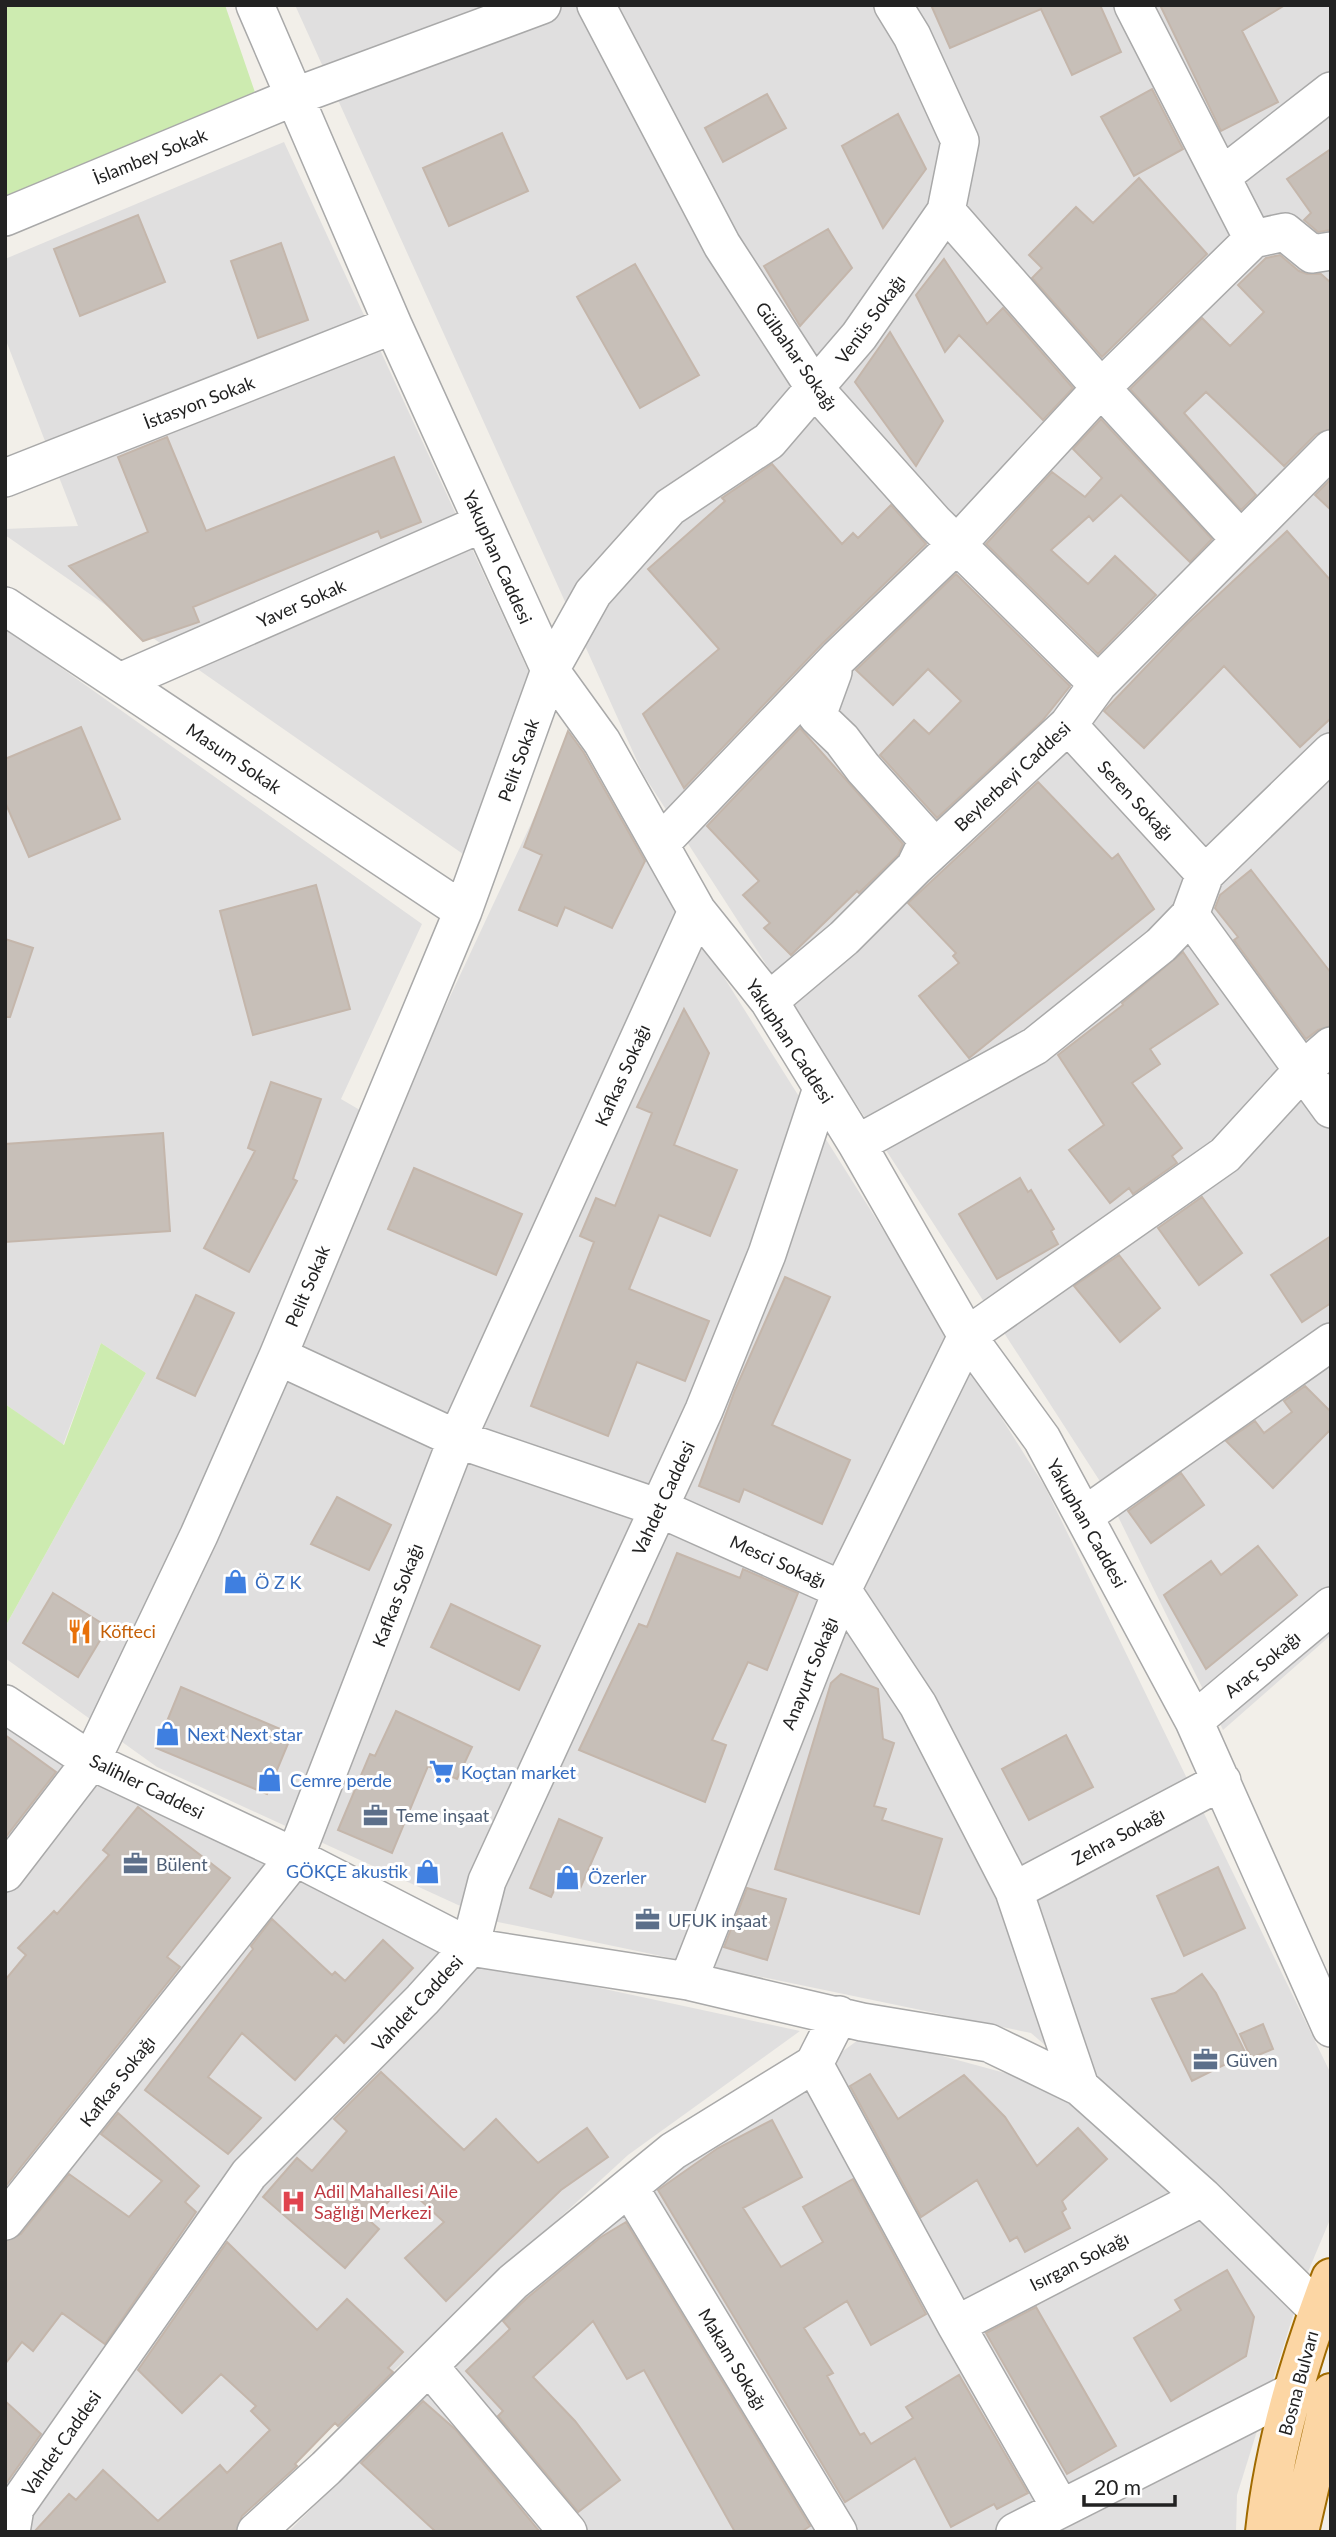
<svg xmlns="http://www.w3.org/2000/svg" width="1336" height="2537" viewBox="0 0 1336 2537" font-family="Lato,sans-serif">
	<rect width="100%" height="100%" fill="#f2efe9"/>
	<path fill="#e0dfdf" d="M295,5h1036v1630l-108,95 -120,-244 -460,-712z
		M284,142l249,539 -70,173 -458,-319v-6l73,-3 -73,-188v-79z
		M5,628l417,296 -81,175 48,28 183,-391 473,751 286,587v143l-23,55 -277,-239 -538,-112 -336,-154 -152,-109v-31l141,-254 -45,-30 -38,102 -58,-41z
		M5,1727l83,52 382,181 330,71 -172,124 -410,377h-213z
		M865,2035l195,53 236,218 -59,189 -1,37h-948l298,-294z"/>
	<path fill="#cdebb0" d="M5,5h220l35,102 -255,104z
		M101,1343l45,30 -141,254v-223l59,41z"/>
	<path fill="#c7bfb8" stroke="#c4b6ab" stroke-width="2" d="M931,5h169l21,47 -49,23 -31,-66 -91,39z
		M1160,5h125l-43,26 36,71 -57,29z
		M1152,89l31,60 -49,27 -33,-59z
		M767,94l19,34 -63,34 -18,-34z
		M898,114l28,55 -43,59 -41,-82z
		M502,133l26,58 -79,35 -26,-58z
		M1331,149v81l-13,2 -14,-12 7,-7 -24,-34z
		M1139,178l68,76 -105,103 -70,-79 10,-10 -13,-13 47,-48 17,16z
		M138,215l27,67 -85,34 -26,-67z
		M828,229l24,39 -52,58 -36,-60z
		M281,243l27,77 -50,18 -27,-77z
		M1280,255l19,16 8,3h14l10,9v146l-15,5 -32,32 -78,-74 -22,21 72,82 -15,15 -111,-121 72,-71 28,28 34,-34 -26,-27 28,-27z
		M944,259l43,65 16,-16 70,80 -30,32 -84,-85 -14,17 -29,-57z
		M635,264l64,111 -59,33 -63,-111z
		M890,332l53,89 -27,45 -61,-84z
		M1101,419l111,120 -22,23 -69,-67 -28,26 -4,-5 -38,34 37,34 27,-28 41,39 -58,59 -112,-110 66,-72 33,25 17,-19 -29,-29z
		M167,437l39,94 188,-74 27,65 -40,16 -3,-7 -185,76 6,15 -56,19 -74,-75 79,-34 -30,-75z
		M772,464l70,80 11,-11 5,5 33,-33 35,39 -103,99 -139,145 -41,-74 76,-65 -71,-80 77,-68 -3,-3z
		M1331,479v31l-16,-15z
		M1287,531l44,50v137l-31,29 -76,-81 -80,82 -40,-37 82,-86z
		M956,574l114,112 -28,35 -105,97 -57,-63 34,-35 15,14 32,-33 -33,-32 -35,36 -37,-35z
		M81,727l39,92 -91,38 -24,-55v-43z
		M800,728l103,116 -5,11 -39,38 -2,-2 -66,64 -27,-27 6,-5 -27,-28 16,-14 -52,-55z
		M568,731l16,22 61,108 -33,67 -47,-21 -8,19 -38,-16 23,-55 -18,-8z
		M1038,782l74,77 6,-5 36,55 -185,149 -50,-62 40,-33 -6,-7 3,-3 -48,-50z
		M1251,870l80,103v53l-13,4 -12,9 -72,-99 4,-3 -23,-29 5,-13z
		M316,885l34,124 -97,26 -33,-124z
		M5,939l28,9 -23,69h-5z
		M1183,952l35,52 -68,45 10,15 -28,19 50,65 -10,8 5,7 -44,31 -4,-6 -19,15 -41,-53 35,-25 -46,-70 65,-50 -1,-2z
		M684,1009l25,44 -35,92 63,25 -27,66 -51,-21 -30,74 80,32 -24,60 -48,-19 -29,74 -77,-30 63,-164 -14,-6 16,-38 19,8 37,-93 -15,-6z
		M271,1082l50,17 -28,80 4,2 -48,91 -45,-24 51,-97 -7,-3z
		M163,1133l7,98 -165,11v-98z
		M414,1168l108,46 -26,61 -108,-46z
		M1020,1178l8,14 3,-2 23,39 -3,2 7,13 -61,35 -38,-65z
		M1202,1197l40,56 -43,32 -41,-57z
		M1331,1236v67l-29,19 -31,-47z
		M1119,1255l41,53 -40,34 -46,-56z
		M785,1277l45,20 -58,128 78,35 -28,64 -78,-35 -5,13 -40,-16 36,-96z
		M196,1295l38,18 -39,83 -38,-18z
		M1305,1386l26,26v17l-58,59 -47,-47 29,-20 9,12 28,-21 -8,-11z
		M1181,1473l23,32 -53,38 -23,-32z
		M337,1497l54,28 -22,45 -58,-26z
		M1258,1546l39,49 -91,74 -42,-74 47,-34 10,14z
		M677,1553l63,25 3,-9 55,24 -31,77 -19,-8 -36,78 14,5 -21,57 -126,-52 60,-126 8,3z
		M53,1593l55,34 -30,50 -55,-34z
		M451,1604l89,42 -21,44 -88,-43z
		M841,1674l37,15 5,50 11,4 -20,63 12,3 -4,11 60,19 -23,75 -144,-45 56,-186z
		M181,1687l111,47 -25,60 -111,-46z
		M396,1711l76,36 -15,32 -29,-13 -36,87 -54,-23 32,-76 5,2z
		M5,1735l51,37 -51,66z
		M1066,1735l27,52 -64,33 -27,-51z
		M138,1807l92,71 -63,79 13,10 -175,220v-207l21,-25 -8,-7 36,-37 3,3 52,-59 -6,-5z
		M559,1819l43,19 -23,53 -21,-9 -7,15 -21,-9z
		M1218,1867l27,61 -61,28 -27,-60z
		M747,1888l39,11 -19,61 -43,-13z
		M272,1919l60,56 3,-3 10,9 38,-41 30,28 -69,75 -8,-8 -41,45 -53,-47 -34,44 53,41 -33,36 -83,-64 108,-141 -2,-3z
		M1202,1974l14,19 30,61 -54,27 -40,-82 23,-6z
		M1263,2024l10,25 -22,9 -11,-24z
		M381,2072l83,78 32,-31 42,44 49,-35 21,29 -47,33 -115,111 -41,-43 39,-36 -41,-38 -32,38 8,7 -34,39 -82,-71 34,-39 15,13 35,-40 -13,-12z
		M870,2074l28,45 66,-44 41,42 32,49 41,-38 29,31 -45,42 4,8 -4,3 8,16 -45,24 -8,-15 -7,4 -33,-61 -56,37 -71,-131z
		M118,2113l81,73 -14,16 11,10 -91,132 -43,-31 -29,38 -11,-9 -17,22v-123l16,-7 48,-60 60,43 33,-36 -61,-47z
		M772,2120l30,57 -59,31 38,59 42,-25 -20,-35 50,-28 73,135 -55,31 -24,-44 -43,27 29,45 -6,3 33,59 4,-2 7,11 42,-26 -7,-11 53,-32 69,118 -31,16 -3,-5 -43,23 -36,-69 -70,44 -187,-312 60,-42z
		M626,2222l184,304 -9,6h-66l-91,-162 -17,9 -34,-58 -60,56 42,44 45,59 -42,32 -80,-96 5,-5 -37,-40 44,-42 -7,-8 24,-23 74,-61z
		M227,2242l90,88 30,-31 56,53 -15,16 5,4 -55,54 -3,-3 -40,41 2,2 -55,50 -6,16h-202l35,-38 7,6 27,-30 55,51 62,-56 7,8 43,-43 -19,-19 5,-5 -35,-32 -39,39 -44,-43z
		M1227,2270l27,47 -8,39 -75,45 -37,-63 47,-28 -6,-10z
		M1036,2307l80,139 -49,28 -81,-141z
		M5,2401l36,33 -36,51z
		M423,2401l33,29 84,102h-104l-75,-69z"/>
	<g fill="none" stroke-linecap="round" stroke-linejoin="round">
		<defs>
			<path id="minor" d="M255,5l138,320 157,345 52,72 95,169 72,90 88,143 110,192 75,103 152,282 137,307
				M596,5l126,240 94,145 119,133 163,161
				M1222,176l109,-85
				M946,211l155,177 138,150
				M5,217l291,-121 246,-91
				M1253,239l32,-7 27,22 19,-3
				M5,478l388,-153
				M5,606l458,305
				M833,672l-16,44 25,24 21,28 65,72 -13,27
				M120,682l363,-159
				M1068,725l137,149
				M660,844l178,-186 120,-115 143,-155 152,-149 -120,-234
				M1190,915l15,-41 126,-122
				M769,1001l75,-63 71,-71 153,-142 30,-41 233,-235
				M857,1144l178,-98 126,-101 29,-30 141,194
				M278,1356l179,83 202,69 183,82 76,115 96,186 66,196
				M1084,1516l247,-174
				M5,1704l86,57 204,96 175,90 218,34 174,41 127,21 91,44 123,110 115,113
				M1194,1721l137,-115
				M5,1873l86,-112 108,-226 79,-179 185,-445 87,-241 43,-77 77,-86 99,-66 90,-105 87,-125 14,-70 -48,-105 -19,-31
				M1014,1891l208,-110
				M688,1981l154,-391 125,-254 258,-181 77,-84 29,-25
				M814,2064l142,261 104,182
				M629,2187l209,345
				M5,2221l290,-364 162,-418 240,-528
				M956,2325l247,-128
				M429,2366l139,166
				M11,2532l4,-24 234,-334 173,-174 48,-53 17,-66 217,-471 63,-156 55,-166
				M256,2532l70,-64 187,-186 160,-131 141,-87 25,-49
				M1015,2532l277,-140"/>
			<path id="major" d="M1265,2532c9,-87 35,-173 66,-254
				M1299,2532l32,-139"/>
		</defs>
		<use href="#minor" stroke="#a9a9a9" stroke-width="40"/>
		<use href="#major" stroke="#a06b00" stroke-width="42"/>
		<use href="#minor" stroke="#fff" stroke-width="37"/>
		<use href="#major" stroke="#fcd6a4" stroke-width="38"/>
	</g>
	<defs>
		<symbol id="shop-bare" viewBox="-9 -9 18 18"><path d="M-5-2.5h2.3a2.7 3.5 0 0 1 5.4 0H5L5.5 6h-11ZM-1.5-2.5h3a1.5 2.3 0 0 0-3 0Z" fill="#3f7fe0" stroke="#fff" stroke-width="2.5" paint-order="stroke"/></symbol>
		<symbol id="restaurant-bare" viewBox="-9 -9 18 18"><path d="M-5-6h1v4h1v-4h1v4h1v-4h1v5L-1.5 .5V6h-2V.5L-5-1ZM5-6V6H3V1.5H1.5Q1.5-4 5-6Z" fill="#e8710a" stroke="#fff" stroke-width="2.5" paint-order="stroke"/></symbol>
		<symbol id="supermarket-bare" viewBox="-9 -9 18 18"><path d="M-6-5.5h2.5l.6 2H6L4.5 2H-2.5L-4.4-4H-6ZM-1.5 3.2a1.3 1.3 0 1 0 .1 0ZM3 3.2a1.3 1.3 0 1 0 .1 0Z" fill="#3f7fe0" stroke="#fff" stroke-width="2.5" paint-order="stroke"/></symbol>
		<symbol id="office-bare" viewBox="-9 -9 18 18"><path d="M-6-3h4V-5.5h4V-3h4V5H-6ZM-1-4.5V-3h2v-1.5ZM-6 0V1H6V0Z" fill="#5c6f8a" stroke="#fff" stroke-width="2.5" paint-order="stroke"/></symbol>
		<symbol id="hospital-bare" viewBox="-9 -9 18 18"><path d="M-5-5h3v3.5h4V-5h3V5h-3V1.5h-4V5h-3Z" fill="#e0444e" stroke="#fff" stroke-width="2.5" paint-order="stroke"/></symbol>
	</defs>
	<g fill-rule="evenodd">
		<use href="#shop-bare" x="218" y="1564" width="35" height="35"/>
		<use href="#restaurant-bare" x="62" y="1614" width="35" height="35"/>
		<use href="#shop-bare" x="150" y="1716" width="35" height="35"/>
		<use href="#supermarket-bare" x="424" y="1754" width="35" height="35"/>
		<use href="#shop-bare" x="252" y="1762" width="35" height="35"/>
		<use href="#office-bare" x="358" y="1798" width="35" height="35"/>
		<use href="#office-bare" x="118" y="1846" width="35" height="35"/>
		<use href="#shop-bare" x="410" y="1854" width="35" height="35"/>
		<use href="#shop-bare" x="550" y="1860" width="35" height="35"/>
		<use href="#office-bare" x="630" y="1902" width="35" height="35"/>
		<use href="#office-bare" x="1188" y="2042" width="35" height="35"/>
		<use href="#hospital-bare" x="276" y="2184" width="35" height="35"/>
	</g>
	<g text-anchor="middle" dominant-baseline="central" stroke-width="6" stroke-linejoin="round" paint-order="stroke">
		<g font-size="18" fill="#222" stroke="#fff">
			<text transform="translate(150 156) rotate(-22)">İslambey Sokak</text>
			<text transform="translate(870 319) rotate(-54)">Venüs Sokağı</text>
			<text transform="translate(797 356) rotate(55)">Gülbahar Sokağı</text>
			<text transform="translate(199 402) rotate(-21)">İstasyon Sokak</text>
			<text transform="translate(498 557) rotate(66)">Yakuphan Caddesi</text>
			<text transform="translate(301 603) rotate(-24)">Yaver Sokak</text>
			<text transform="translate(234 758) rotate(34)">Masum Sokak</text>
			<text transform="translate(518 760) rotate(-70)">Pelit Sokak</text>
			<text transform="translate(1012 776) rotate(-43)">Beylerbeyi Caddesi</text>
			<text transform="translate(1136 800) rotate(47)">Seren Sokağı</text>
			<text transform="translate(790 1041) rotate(57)">Yakuphan Caddesi</text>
			<text transform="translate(622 1075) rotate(-66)">Kafkas Sokağı</text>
			<text transform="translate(307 1286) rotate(-67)">Pelit Sokak</text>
			<text transform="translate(663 1498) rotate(-65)">Vahdet Caddesi</text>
			<text transform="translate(1087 1523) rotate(61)">Yakuphan Caddesi</text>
			<text transform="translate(778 1561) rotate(24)">Mesci Sokağı</text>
			<text transform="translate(397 1595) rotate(-69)">Kafkas Sokağı</text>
			<text transform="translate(1262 1664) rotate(-40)">Araç Sokağı</text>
			<text transform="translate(809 1673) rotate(-68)">Anayurt Sokağı</text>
			<text transform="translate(147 1786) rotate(26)">Salihler Caddesi</text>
			<text transform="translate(1118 1836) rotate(-28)">Zehra Sokağı</text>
			<text transform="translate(417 2003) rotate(-47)">Vahdet Caddesi</text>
			<text transform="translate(117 2081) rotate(-52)">Kafkas Sokağı</text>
			<text transform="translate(1079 2261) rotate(-27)">Isırgan Sokağı</text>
			<text transform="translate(733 2359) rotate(59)">Makam Sokağı</text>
			<text transform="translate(1298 2383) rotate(-75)">Bosna Bulvarı</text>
			<text transform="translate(61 2443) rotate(-55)">Vahdet Caddesi</text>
		</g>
		<g font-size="18" fill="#366cbe" stroke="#fff" text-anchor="start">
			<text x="255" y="1582">Ö Z K</text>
			<text x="187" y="1734">Next Next star</text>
			<text x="461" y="1772">Koçtan market</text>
			<text x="290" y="1780">Cemre perde</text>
			<text x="408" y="1871" text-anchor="end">GÖKÇE akustik</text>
			<text x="588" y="1877">Özerler</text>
		</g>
		<g font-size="18" fill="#c56008" stroke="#fff" text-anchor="start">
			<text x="100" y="1631">Köfteci</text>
		</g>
		<g font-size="18" fill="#4e5e75" stroke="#fff" text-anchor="start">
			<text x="396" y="1815">Teme inşaat</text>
			<text x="156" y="1864">Bülent</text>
			<text x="668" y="1920">UFUK inşaat</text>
			<text x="1226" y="2060">Güven</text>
		</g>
		<g font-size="18" fill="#be3a42" stroke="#fff" text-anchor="start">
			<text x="314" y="2191">Adil Mahallesi Aile<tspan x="314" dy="21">Sağlığı Merkezi</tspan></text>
		</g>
	</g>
	<rect width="1336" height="2537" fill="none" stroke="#222222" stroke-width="14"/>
	<path d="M1084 2495v10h91v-10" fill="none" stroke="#222222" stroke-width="3.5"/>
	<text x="1094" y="2495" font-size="21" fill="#222222" stroke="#ffffff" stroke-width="5" paint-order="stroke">20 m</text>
</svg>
